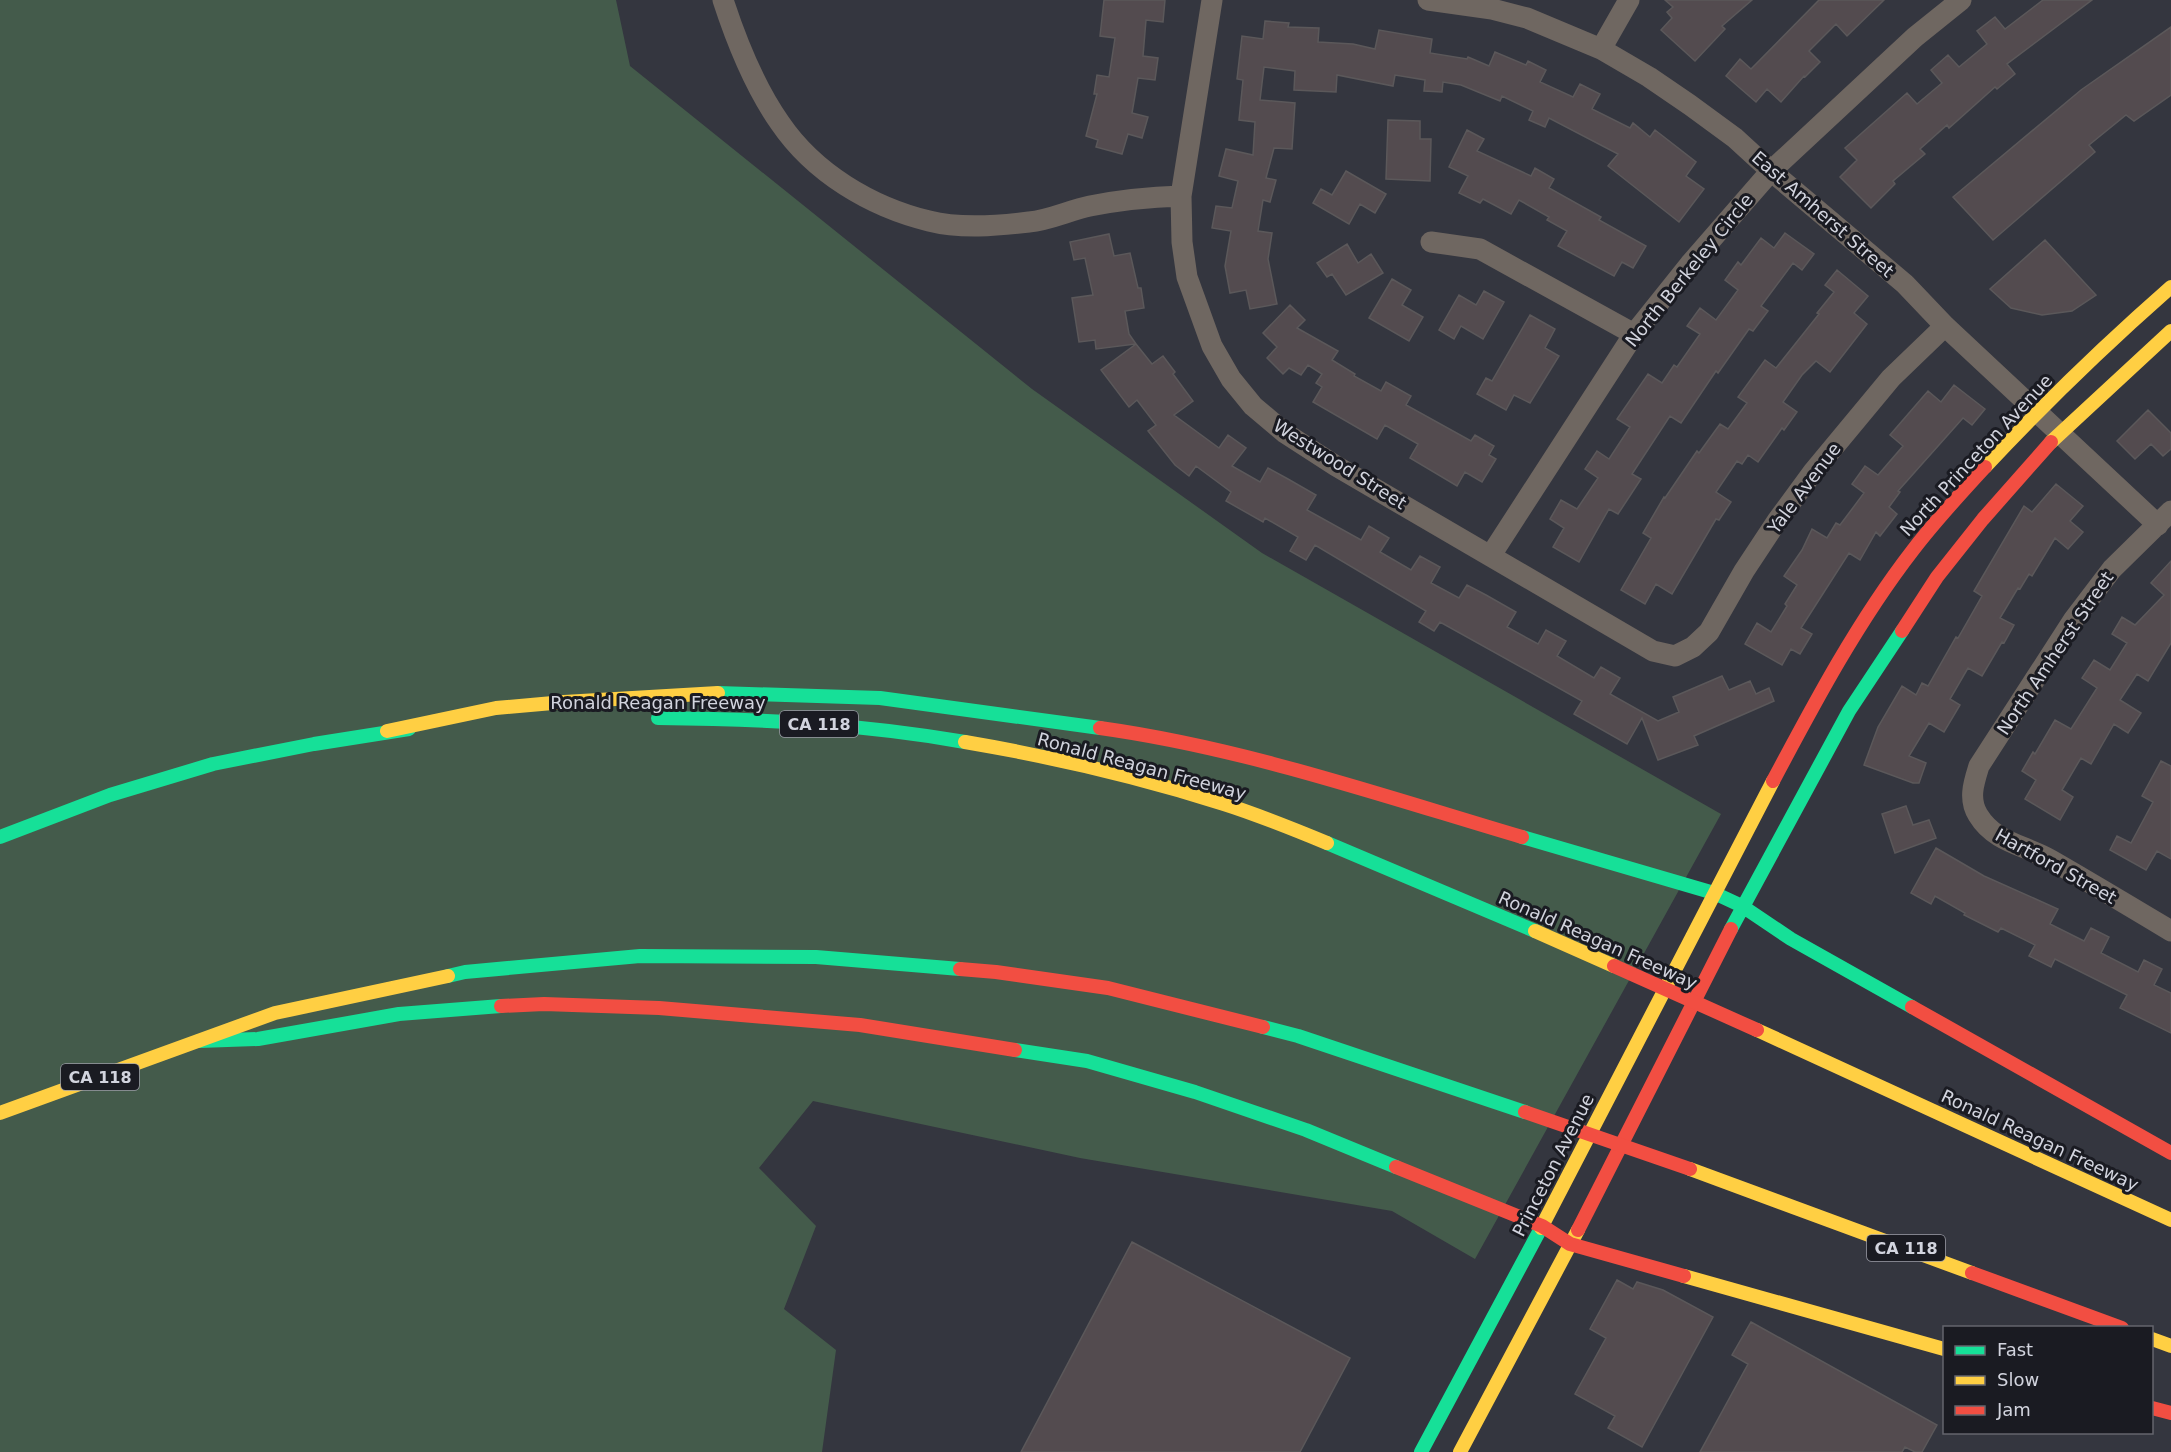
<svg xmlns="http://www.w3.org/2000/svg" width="2171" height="1452" viewBox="0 0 2171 1452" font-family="'DejaVu Sans',sans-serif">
	<rect width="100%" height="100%" fill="#34363f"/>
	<path fill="#445b4b" d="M0,0h616l14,66 402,323 230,164 459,261 -246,445 -83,-48 -312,-53 -267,-57 -54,67 57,58 -32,83 52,41 -14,102h-822z"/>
	<path fill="#534b4f" stroke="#5b585a" stroke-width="1.5" d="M1104,0h61l-2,22 -17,-2 -3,36 15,2 -3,22 -17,-2 -6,35 16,4 -6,21 -14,-4 -6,20 -26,-7 2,-7 -12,-4 11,-42h-3l3,-19 12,2 6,-39 -15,-2z
		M1665,0h87l-30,26 3,3 -30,32 -34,-31 11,-12 -5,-6 6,-5z
		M1819,0h65l-37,36 -11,-12 -27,27 11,11 -15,15 -1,-1 -23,26 -14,-13 -11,13 -30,-26 14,-17 11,10z
		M2043,0h49l-85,64 8,10 -18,15 -2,-2 -46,41 -2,-3 -27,24 5,5 -32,27 2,3 -24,24 -31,-31 17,-17 -12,-12 62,-55 10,11 25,-21 -11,-13 17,-15 11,12 28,-23 -10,-13 18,-14 10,12z
		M1265,21l24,2 -1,4 31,1 -1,14 35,2 22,5 4,-19 53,9 -2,14 37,6 1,-2 21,9 6,-14 31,13 2,-4 18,9 -6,12 33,15 7,-13 20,10 -8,15 38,19 3,-5 17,14 5,-7 41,32 -10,14 18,13 -25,33 -71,-56 10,-12 -69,-36 -4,9 -16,-7 4,-9 -31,-15 -2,5 -39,-16 -18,-3 -1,10 -18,-1 1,-11 -30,-5 -2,11 -56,-11 -1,17 -42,-2 1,-19 -31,-4 -4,33 35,3 -3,46 -18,-1 -8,30 10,2 -6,22 -7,-2 -5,31 14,2 -4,26 9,45 -27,5 -4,-19 -16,3 -5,-27 6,-35 -19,-3 4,-22 16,2 6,-27 -19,-5 7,-27 27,6 2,-33 -16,-2 4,-40 -6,-1 5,-43 21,3z
		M2171,27v68l-37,26 -8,-6 -37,30 6,7 -102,88 -40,-43 128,-107z
		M1388,120l32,1v18h11l-1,42 -44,-2z
		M1467,130l17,9 -7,12 54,25 4,-8 19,11 -5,9 52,29 -2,3 47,26 -13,22 -11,-6 -8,14 -56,-30 9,-15 -20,-11 2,-3 -30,-17 -8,14 -28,-15 -3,4 -21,-10 9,-17 -19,-9z
		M1346,171l40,23 -11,19 -15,-9 -11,20 -36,-21 8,-14 11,6z
		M1785,233l29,21 -12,16 -9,-7 -32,43 7,5 -15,20 -4,-2 -31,44 -2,-2 -35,52 -11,-7 -38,58 9,5 -23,35 -9,-5 -30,53 -26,-15 11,-19 -14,-9 11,-19 16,9 21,-31 -13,-9 12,-18 12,8 21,-32 -13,-8 31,-45 14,9 12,-18 3,2 23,-33 -13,-8 13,-18 16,12 22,-30 -13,-10 13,-18 3,3 20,-27 13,10z
		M1109,234l5,22 16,-3 8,35h3l3,20 -19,3 4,23 7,10 -40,5 -1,-9 -16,2 -7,-44 21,-3 -8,-37 -11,2 -4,-18z
		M2045,240l51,55 -24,16 -30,4 -31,-7 -21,-19z
		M1347,244l11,19 13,-9 12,19 -37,22 -14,-21 -5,3 -10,-14z
		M1837,270l31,26 -14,17 13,11 -37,48 -14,-11 -14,14 -19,27 14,10 -13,18 -2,-2 -24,34 -10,-7 -6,9 -5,-3 -21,31 15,10 -12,18 -3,-1 -44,75 -16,-10 -11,20 -24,-14 30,-52 -8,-5 21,-36 1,1 32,-47 2,2 21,-29 8,5 19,-26 -9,-6 27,-37 11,8 43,-54 -2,-1 17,-21 -9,-7z
		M1392,279l19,11 -9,15 21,12 -14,24 -40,-23z
		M1484,291l20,11 -21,37 -22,-13 -7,13 -15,-9 20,-35 17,10z
		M1290,305l15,15 -8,8 41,23 -6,9 23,14 -1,2 27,15 5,-9 25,14 -5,9 65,36 4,-6 19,11 -5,9 7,4 -14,23 -17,-10 -8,14 -47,-28 8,-14 -33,-19 -8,14 -64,-37 9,-15 -6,-4 6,-9 -14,-9 -7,10 -12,-7 -6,6 -16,-16 10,-11 -14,-14z
		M1530,315l25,14 -10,19 14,8 -29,47 -16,-8 -8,15 -29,-16 9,-16 6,3z
		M1136,344l16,20 11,-8 12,16 -2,2 20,27 -19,14 45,33 9,-13 18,13 -14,18 28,16 8,-14 20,11 28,16 -9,15 54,30 8,-14 20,12 -9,14 31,18 9,-14 20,11 -9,16 28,15 8,-13 19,10 30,17 -9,15 31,17 8,-14 20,11 -9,15 37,22 7,-11 19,11 -10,16 48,27 21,-9 -6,-15 49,-21 7,14 21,-9 6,13 13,-6 5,13 -80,35 4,9 -40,15 -16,-42 -15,26 -53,-30 8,-13 -142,-79 -6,9 -15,-9 7,-11 -111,-66 -9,15 -16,-9 8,-14 -33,-19 -2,4 -37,-21 5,-9 -35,-26 -7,10 -14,-11 -27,-34 8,-6 -19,-25 -8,7 -28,-37z
		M1954,385l31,24 -13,16 -9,-7 -65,73 2,1 -11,15 8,7 -17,22 -4,-4 -16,28 -11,-7 -48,75 11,6 -12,20 -9,-5 -9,16 -37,-21 12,-21 14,9 16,-26 -2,-2 12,-19 -13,-9 18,-26 10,-21 15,9 9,-15 4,2 24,-32 -12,-9 13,-18 13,9 25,-29 -13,-11 38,-44 13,11z
		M2148,410l23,23v16l-8,7 -12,-12 -16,15 -18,-18z
		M2056,484l27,22 -13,15 13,11 -15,17 -13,-11 -23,38 -3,-2 -9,15 -2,-1 -18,30 14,7 -10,18 -2,-1 -20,34 -14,-8 -18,31 10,6 -16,27 -15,-9 -20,33 17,7 -7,20h-6l-49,-18 14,-38 24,-41 14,9 6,-12 6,3 28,-49 2,1 24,-42 -8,-5 50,-85 8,6z
		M2171,561v82l-23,38 -11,-7 -17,26 21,13 -13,20 -14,-9 -23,40 -10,-6 -19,32 11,7 -13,23 -35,-21 11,-19 -14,-9 11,-19 2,2 20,-34 16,9 26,-41 -15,-10 12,-18 16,10 17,-27 -15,-9 10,-17 13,8 29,-30 -13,-12z
		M2161,761l10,5v93l-14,-8 -11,19 -36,-20 7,-14 14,7 22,-41 -11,-6z
		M1906,806l7,19 16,-5 7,18 -41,15 -13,-39z
		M1936,848l48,28 74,33 -8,15 34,17 7,-13 18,9 -8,16 37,19 6,-12 18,9 -8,16 17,8v40l-51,-25 7,-13 -72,-36 -4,8 -22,-11 6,-11 -34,-17 -3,4 -34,-17 1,-2 -30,-17 -4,8 -20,-11z
		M1132,1242l218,116 -50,94h-279z
		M1617,1280l16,9 4,-7 26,8 50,27 -71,130 -34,-19 7,-12 -40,-22 31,-56 -16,-9z
		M1751,1322l186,103 -15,27h-7l-10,-5 -3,5h-202l48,-88 -16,-9z"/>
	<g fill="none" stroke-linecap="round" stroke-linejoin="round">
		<path stroke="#6f6761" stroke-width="21" d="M723,0c14,43 31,86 57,123 34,50 91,84 149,98 31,8 68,5 100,1 21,-2 41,-12 61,-16 30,-6 60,-9 91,-10
			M1212,0l-31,196 1,46 5,35 25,69 19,33 22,27 32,27 51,33 317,185 22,5 18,-9 16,-15 35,-61 33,-50 36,-49 78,-94 54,-52
			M1428,0l64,9 35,9 74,31 48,28 41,28 45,33 36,33 134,113 40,42 213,199
			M1601,49l28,-49
			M1431,242l49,7 154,85
			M2171,511l-59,58 -38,50 -95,147c-5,16 -11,33 -1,49 17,28 47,30 73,45 40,23 80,47 120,71
			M1491,555l143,-221 56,-70 81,-93 144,-134 46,-37"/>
		<path stroke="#16e098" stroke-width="14" d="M718,693l162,5 220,30
			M658,718c103,1 205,6 307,24
			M0,837l110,-42 103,-31 101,-20 95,-15
			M1522,837l192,56 28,13 49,33 121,68
			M1327,843l208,88
			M1731,929l118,-218 53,-80
			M448,976l17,-4 175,-16 176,1 144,12
			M1263,1027l35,9 227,76
			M199,1041l59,-2 141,-25 102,-8
			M1015,1050l72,11 108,31 111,38 90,37
			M1421,1452l120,-224"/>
		<path stroke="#ffcf43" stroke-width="14" d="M2051,442l120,-111
			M1985,467c59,-63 121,-123 186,-180
			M387,731l109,-23 68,-6 154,-9
			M965,742c88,15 174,35 259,62 35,11 69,25 103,39
			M1535,931l79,35
			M1757,1030l414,190
			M0,1113l275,-100 173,-37
			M1690,1169l282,104
			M1541,1228l232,-447
			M1684,1276l260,73
			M2152,1339l19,7
			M1460,1452l118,-222"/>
		<path stroke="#f24e42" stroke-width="14" d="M1902,631l35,-54 46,-58 68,-77
			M1100,728c144,20 283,68 422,109
			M1773,781c42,-79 85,-160 140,-231 22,-29 47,-56 72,-83
			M960,969l36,3 112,16 155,39
			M501,1006l43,-2 115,4 201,17 155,25
			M1912,1007l259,146
			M1396,1167l146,59 28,18 114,32
			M1578,1230l153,-301
			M1972,1273l150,55
			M2152,1408l19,5"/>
		<path stroke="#f24e42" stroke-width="14" d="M1614,966l143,64
			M1525,1112l165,57"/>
	</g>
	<g text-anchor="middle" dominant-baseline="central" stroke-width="6" stroke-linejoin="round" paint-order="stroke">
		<g fill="#1a1b22" stroke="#9b9ca6" stroke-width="1.5">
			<rect x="780" y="711" width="78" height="26" rx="4.5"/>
			<rect x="61" y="1064" width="78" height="26" rx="4.5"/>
			<rect x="1867" y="1235" width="78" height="26" rx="4.5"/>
		</g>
		<g font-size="16" font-weight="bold" fill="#d2d4de">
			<text x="819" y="724">CA 118</text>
			<text x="100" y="1077">CA 118</text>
			<text x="1906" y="1248">CA 118</text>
		</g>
		<g font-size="18" fill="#d2d4de" stroke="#1a1b22">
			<text transform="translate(1823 214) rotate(41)">East Amherst Street</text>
			<text transform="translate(1689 270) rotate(-51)">North Berkeley Circle</text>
			<text transform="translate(1976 455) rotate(-47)">North Princeton Avenue</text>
			<text transform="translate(1340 464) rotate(32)">Westwood Street</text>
			<text transform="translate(1804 488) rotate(-53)">Yale Avenue</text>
			<text transform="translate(2055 653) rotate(-56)">North Amherst Street</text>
			<text x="658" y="702">Ronald Reagan Freeway</text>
			<text transform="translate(1142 766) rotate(15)">Ronald Reagan Freeway</text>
			<text transform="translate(2056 866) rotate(29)">Hartford Street</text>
			<text transform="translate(1598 940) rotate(24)">Ronald Reagan Freeway</text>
			<text transform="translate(2040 1140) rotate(25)">Ronald Reagan Freeway</text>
			<text transform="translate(1553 1165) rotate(-63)">Princeton Avenue</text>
		</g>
	</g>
	<rect x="1943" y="1326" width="210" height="108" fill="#1a1b22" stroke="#64656d" stroke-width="1.5"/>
	<rect x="1955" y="1346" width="30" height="9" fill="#16e098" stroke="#64656d" stroke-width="1.5"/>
	<text x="1997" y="1356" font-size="18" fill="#d2d4de">Fast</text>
	<rect x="1955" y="1376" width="30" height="9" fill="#ffcf43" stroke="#64656d" stroke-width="1.5"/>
	<text x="1997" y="1386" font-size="18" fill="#d2d4de">Slow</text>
	<rect x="1955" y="1406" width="30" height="9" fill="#f24e42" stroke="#64656d" stroke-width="1.5"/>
	<text x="1997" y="1416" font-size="18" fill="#d2d4de">Jam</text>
</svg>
